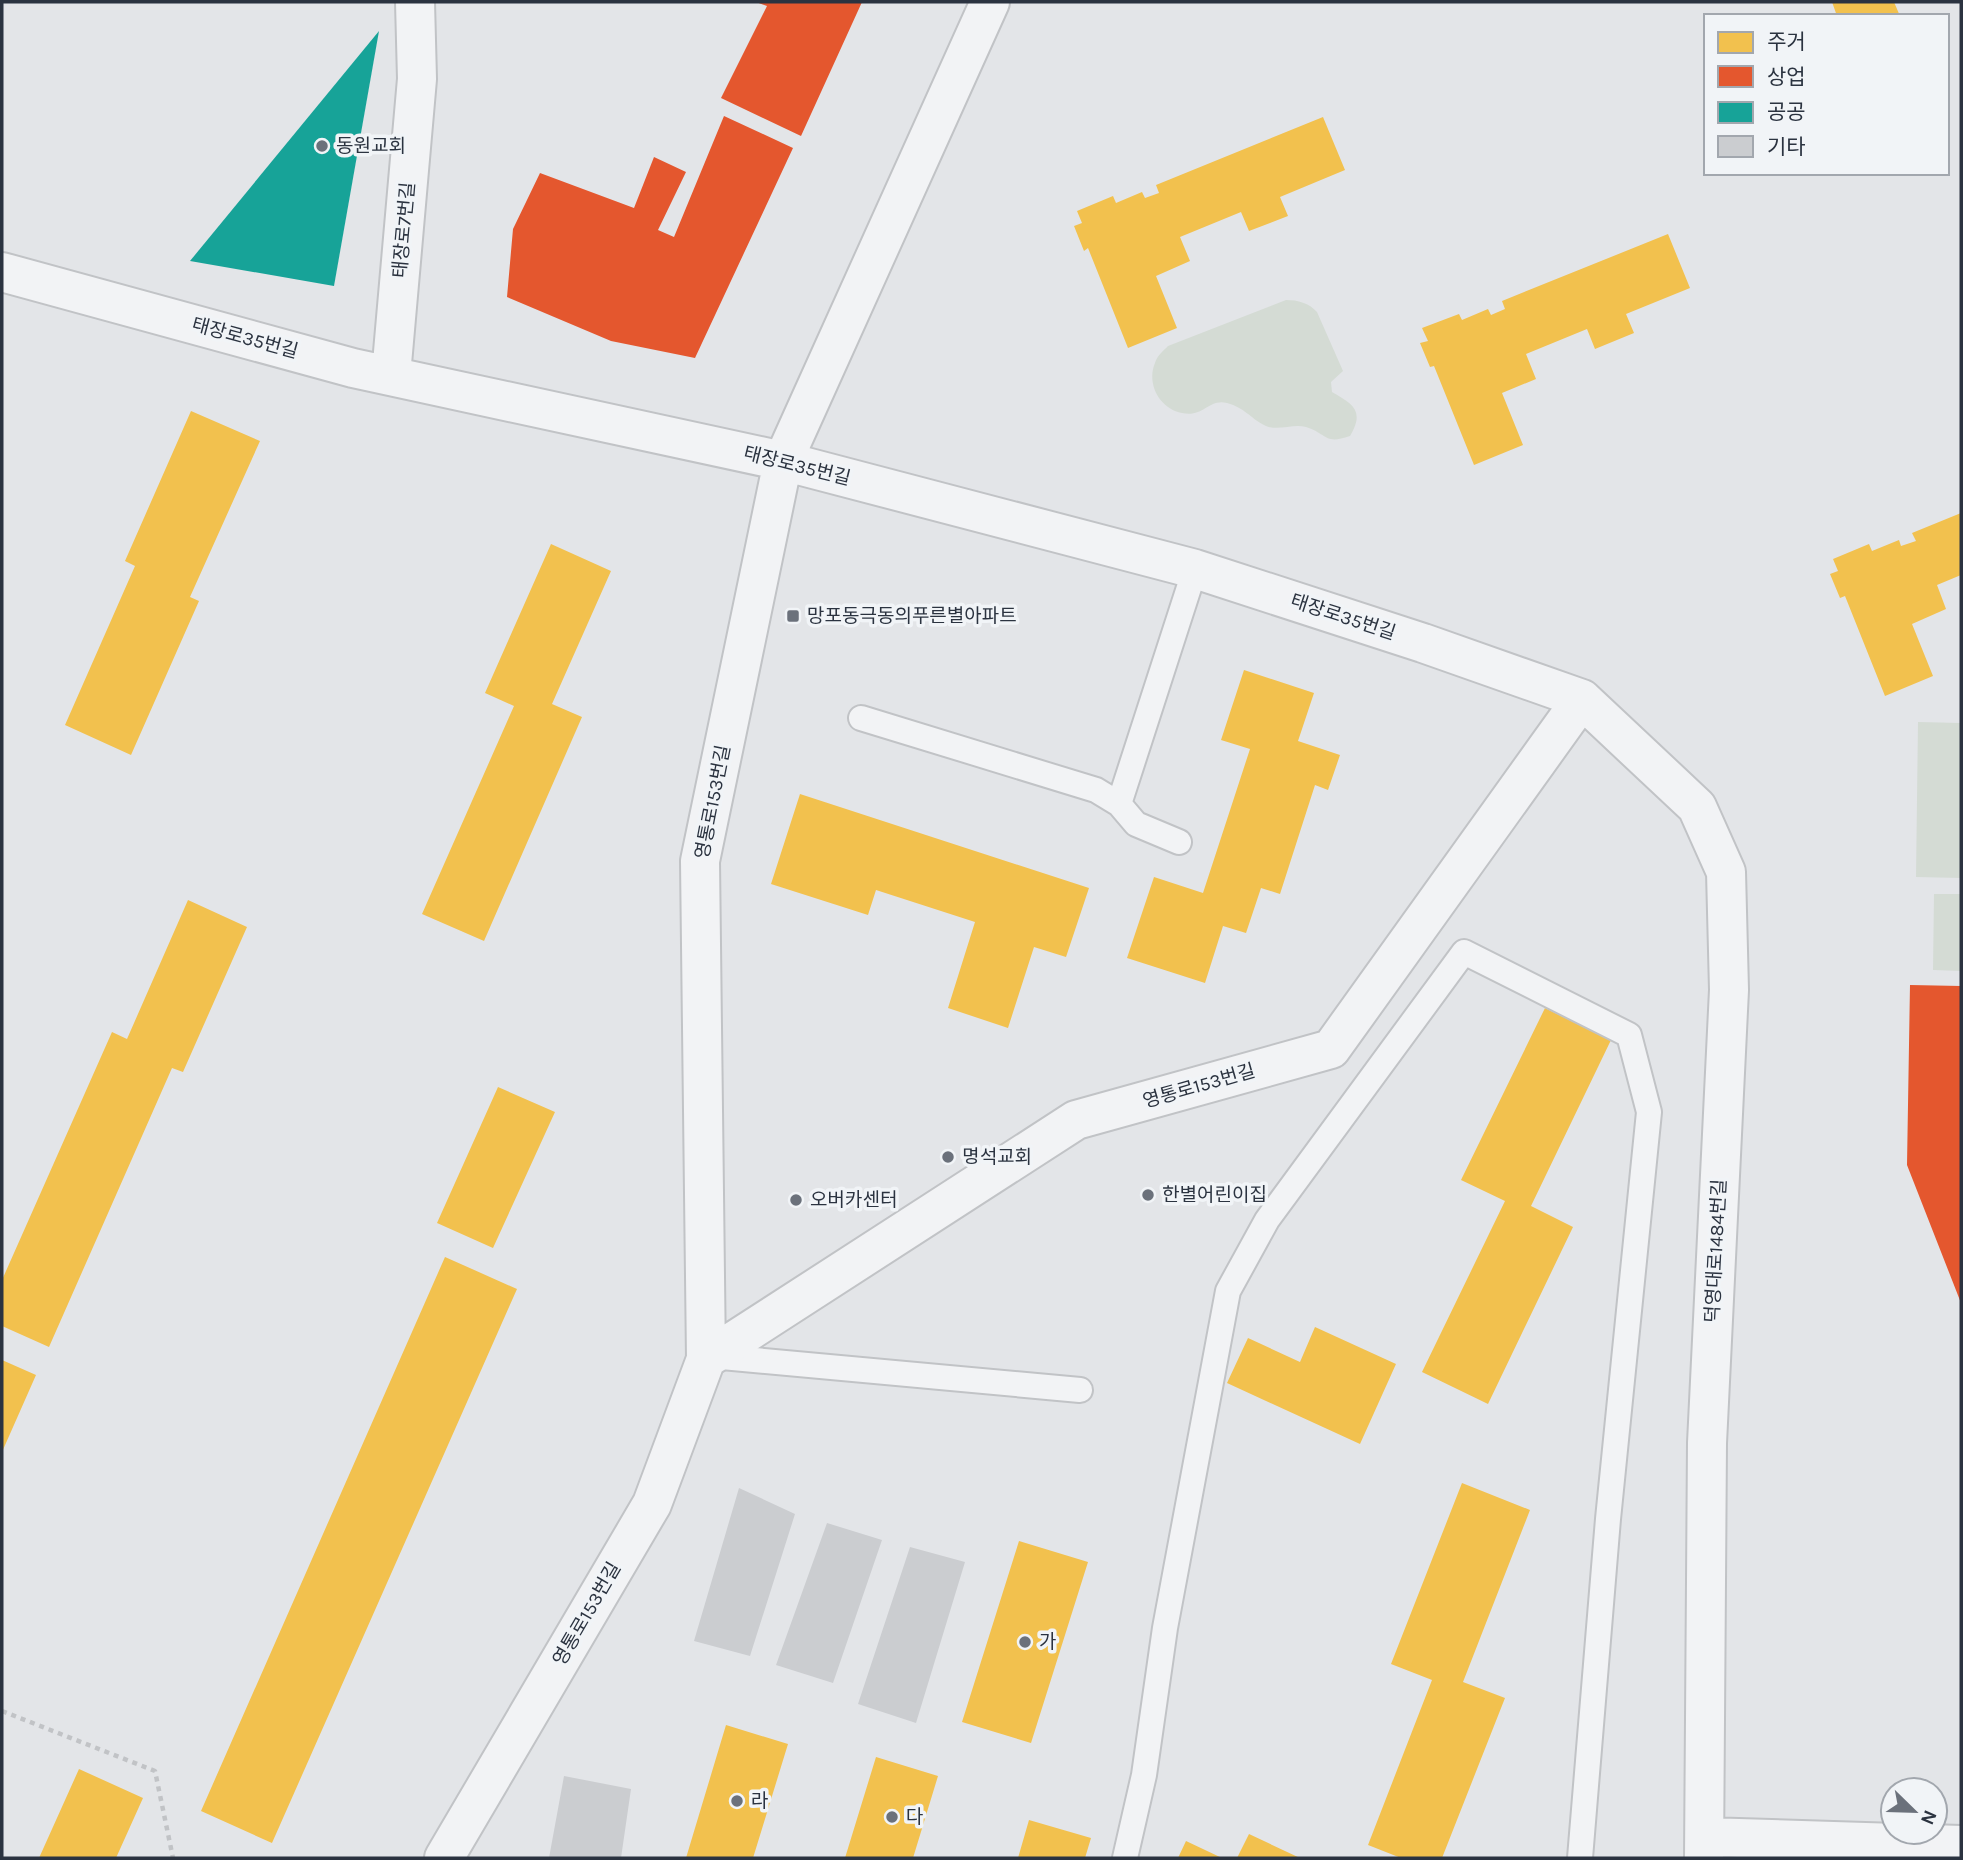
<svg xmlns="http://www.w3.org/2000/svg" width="1963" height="1860" viewBox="0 0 1963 1860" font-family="Karla,'Noto Sans KR',sans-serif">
	<rect width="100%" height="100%" fill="#e3e5e8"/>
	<path fill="#d4dbd4" d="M1286,300c12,0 23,3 31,12l26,59 -12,11 1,10c21,12 33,19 18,44 -26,9 -22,-2 -44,-9 -13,-4 -29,5 -42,-2 -15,-8 -19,-17 -37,-22 -18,-5 -24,15 -45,10 -22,-4 -36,-29 -27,-50 2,-7 8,-12 13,-17z
		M1918,722l43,1v155l-45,-1z
		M1934,894h27v77l-28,-1z"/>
	<path fill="#f2c14e" d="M1832,2h62l6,14h-63z
		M1323,117l22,53 -65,27 8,19 -39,15 -8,-19 -61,25 10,24 -34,15 21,52 -49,20 -40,-100 -4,3 -10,-25 8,-3 -5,-12 36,-15 3,7 26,-11 3,6 14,-5 -3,-8z
		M1668,234l22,54 -64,26 8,19 -39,16 -8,-20 -61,25 10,25 -34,14 21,52 -49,20 -40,-99 -4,1 -10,-24 8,-2 -6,-13 37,-14 3,6 26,-11 3,6 14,-6 -3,-8z
		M191,411l69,30 -70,156 9,4 -68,154 -66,-30 70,-159 -10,-5z
		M1961,513v62l-24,10 9,24 -34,15 21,52 -48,20 -40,-100 -5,2 -10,-24 8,-3 -5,-12 36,-15 3,7 27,-11 2,6 15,-5 -4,-8z
		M551,544l60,27 -59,133 30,13 -98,224 -62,-27 92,-208 -29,-13z
		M1244,670l70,23 -16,48 42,14 -12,35 -13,-5 -35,109 -19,-6 -15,45 -23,-7 -18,57 -78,-25 27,-81 49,16 47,-144 -29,-9z
		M800,794l289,94 -23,69 -32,-10 -26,81 -60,-20 27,-86 -99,-32 -8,25 -97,-31z
		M188,900l59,27 -64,145 -11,-4 -123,279 -47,-21v-46l110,-248 15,7z
		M1545,1008l66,32 -80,166 42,21 -85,177 -66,-32 83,-171 -44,-21z
		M498,1087l57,25 -62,136 -56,-25z
		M445,1257l72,32 -245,554 -71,-32z
		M1315,1327l81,37 -36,80 -133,-61 21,-45 52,24z
		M2,1360l34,15 -34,77z
		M1462,1483l68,27 -67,172 42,16 -63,160h-41l-33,-13 64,-165 -41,-16z
		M1019,1541l69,21 -57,181 -69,-21z
		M726,1725l62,19 -35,114h-67z
		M876,1757l62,19 -25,82h-68z
		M79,1769l64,29 -27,60h-77z
		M1029,1820l62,18 -6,20h-67z
		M1249,1834l51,24h-63z
		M1186,1841l36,17h-44z"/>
	<path fill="#e4572e" d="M756,2h106l-61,134 -80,-38 46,-92z
		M724,116l69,32 -98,210 -84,-17 -104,-44 6,-68 27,-56 94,35 20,-51 32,15 -28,58 16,7z
		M1910,985l51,1v317l-54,-138z"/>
	<path fill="#17a398" d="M379,31l-45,255 -144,-25z"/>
	<path fill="#cbcdd0" d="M739,1488l56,26 -45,142 -56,-15z
		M827,1523l55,17 -49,143 -57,-18z
		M910,1547l55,15 -49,161 -58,-19z
		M564,1776l67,13 -10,69h-72z"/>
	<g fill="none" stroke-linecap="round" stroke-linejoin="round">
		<defs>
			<path id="lane" d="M861,718l235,72 23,14 17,20 43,18
				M1119,804l76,-235
				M711,1356l369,34
				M1125,1858l19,-83 21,-147 63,-337 39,-71 197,-268 165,83 20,77 -41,407 -28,339"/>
			<path id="street" d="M2,272l351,96 430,93 412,108 228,74 159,56 115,108 29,65 3,118 -22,453 -3,415
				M391,375l26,-296 -2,-77
				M706,1359l370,-239 255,-71 251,-350
				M1705,1837l256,8
				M444,1858l208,-354 54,-145 -6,-498 83,-400 207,-459"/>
		</defs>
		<use href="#lane" stroke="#c1c3c6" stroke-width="28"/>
		<use href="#street" stroke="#c1c3c6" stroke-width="42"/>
		<path stroke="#c1c3c6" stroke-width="4.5" stroke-dasharray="5 5" stroke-linecap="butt" d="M2,1711l153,60 18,87"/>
		<use href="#lane" stroke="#f2f3f5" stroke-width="24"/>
		<use href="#street" stroke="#f2f3f5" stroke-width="38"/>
	</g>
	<g fill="#6b717b" stroke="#f1f4f7" stroke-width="2.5">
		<circle cx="322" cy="146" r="7"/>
		<rect x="786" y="609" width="14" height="14" rx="3.5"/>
		<circle cx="948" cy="1157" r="7"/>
		<circle cx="1148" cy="1195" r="7"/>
		<circle cx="796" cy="1200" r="7"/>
		<circle cx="1025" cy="1642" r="7"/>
		<circle cx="737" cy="1801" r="7"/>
		<circle cx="892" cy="1817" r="7"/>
	</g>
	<g text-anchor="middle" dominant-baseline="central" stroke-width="7" stroke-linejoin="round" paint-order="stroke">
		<g font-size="19" fill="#2b3340" stroke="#f1f4f7" text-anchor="start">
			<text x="336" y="146">동원교회</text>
			<text x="807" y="616">망포동극동의푸른별아파트</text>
			<text x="962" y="1157">명석교회</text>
			<text x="1162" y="1195">한별어린이집</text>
			<text x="810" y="1200">오버카센터</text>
			<text x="1039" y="1642">가</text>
			<text x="751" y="1801">라</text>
			<text x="906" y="1817">다</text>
		</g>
		<g font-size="19" fill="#2b3340" stroke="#f1f4f7">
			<text transform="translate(404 230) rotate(-85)">태장로7번길</text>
			<text transform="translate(245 338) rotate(15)">태장로35번길</text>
			<text transform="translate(797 466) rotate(14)">태장로35번길</text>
			<text transform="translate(1343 617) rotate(18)">태장로35번길</text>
			<text transform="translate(713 802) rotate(-79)">영통로153번길</text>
			<text transform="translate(1199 1086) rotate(-16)">영통로153번길</text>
			<text transform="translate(1716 1251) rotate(-87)">덕영대로1484번길</text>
			<text transform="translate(587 1614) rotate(-60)">영통로153번길</text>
		</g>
	</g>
	<rect width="1963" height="1860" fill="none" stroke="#2b3340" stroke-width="7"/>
	<rect x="1704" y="14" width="245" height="161" fill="#f1f4f7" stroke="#a2a7ae" stroke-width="2"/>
	<rect x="1718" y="32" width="35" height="21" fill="#f2c14e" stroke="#a2a7ae" stroke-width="2"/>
	<text x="1767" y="49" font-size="21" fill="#2b3340">주거</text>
	<rect x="1718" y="66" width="35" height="21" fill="#e4572e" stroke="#a2a7ae" stroke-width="2"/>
	<text x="1767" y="84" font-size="21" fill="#2b3340">상업</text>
	<rect x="1718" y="102" width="35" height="21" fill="#17a398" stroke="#a2a7ae" stroke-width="2"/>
	<text x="1767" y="119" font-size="21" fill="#2b3340">공공</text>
	<rect x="1718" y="136" width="35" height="21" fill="#cbcdd0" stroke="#a2a7ae" stroke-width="2"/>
	<text x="1767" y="154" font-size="21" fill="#2b3340">기타</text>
	<g transform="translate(1914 1811) rotate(113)"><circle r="33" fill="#f1f4f7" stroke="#a2a7ae" stroke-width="2"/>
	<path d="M0-5L12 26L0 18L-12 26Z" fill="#6b717b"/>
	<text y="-10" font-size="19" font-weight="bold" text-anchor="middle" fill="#2b3340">N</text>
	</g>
</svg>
